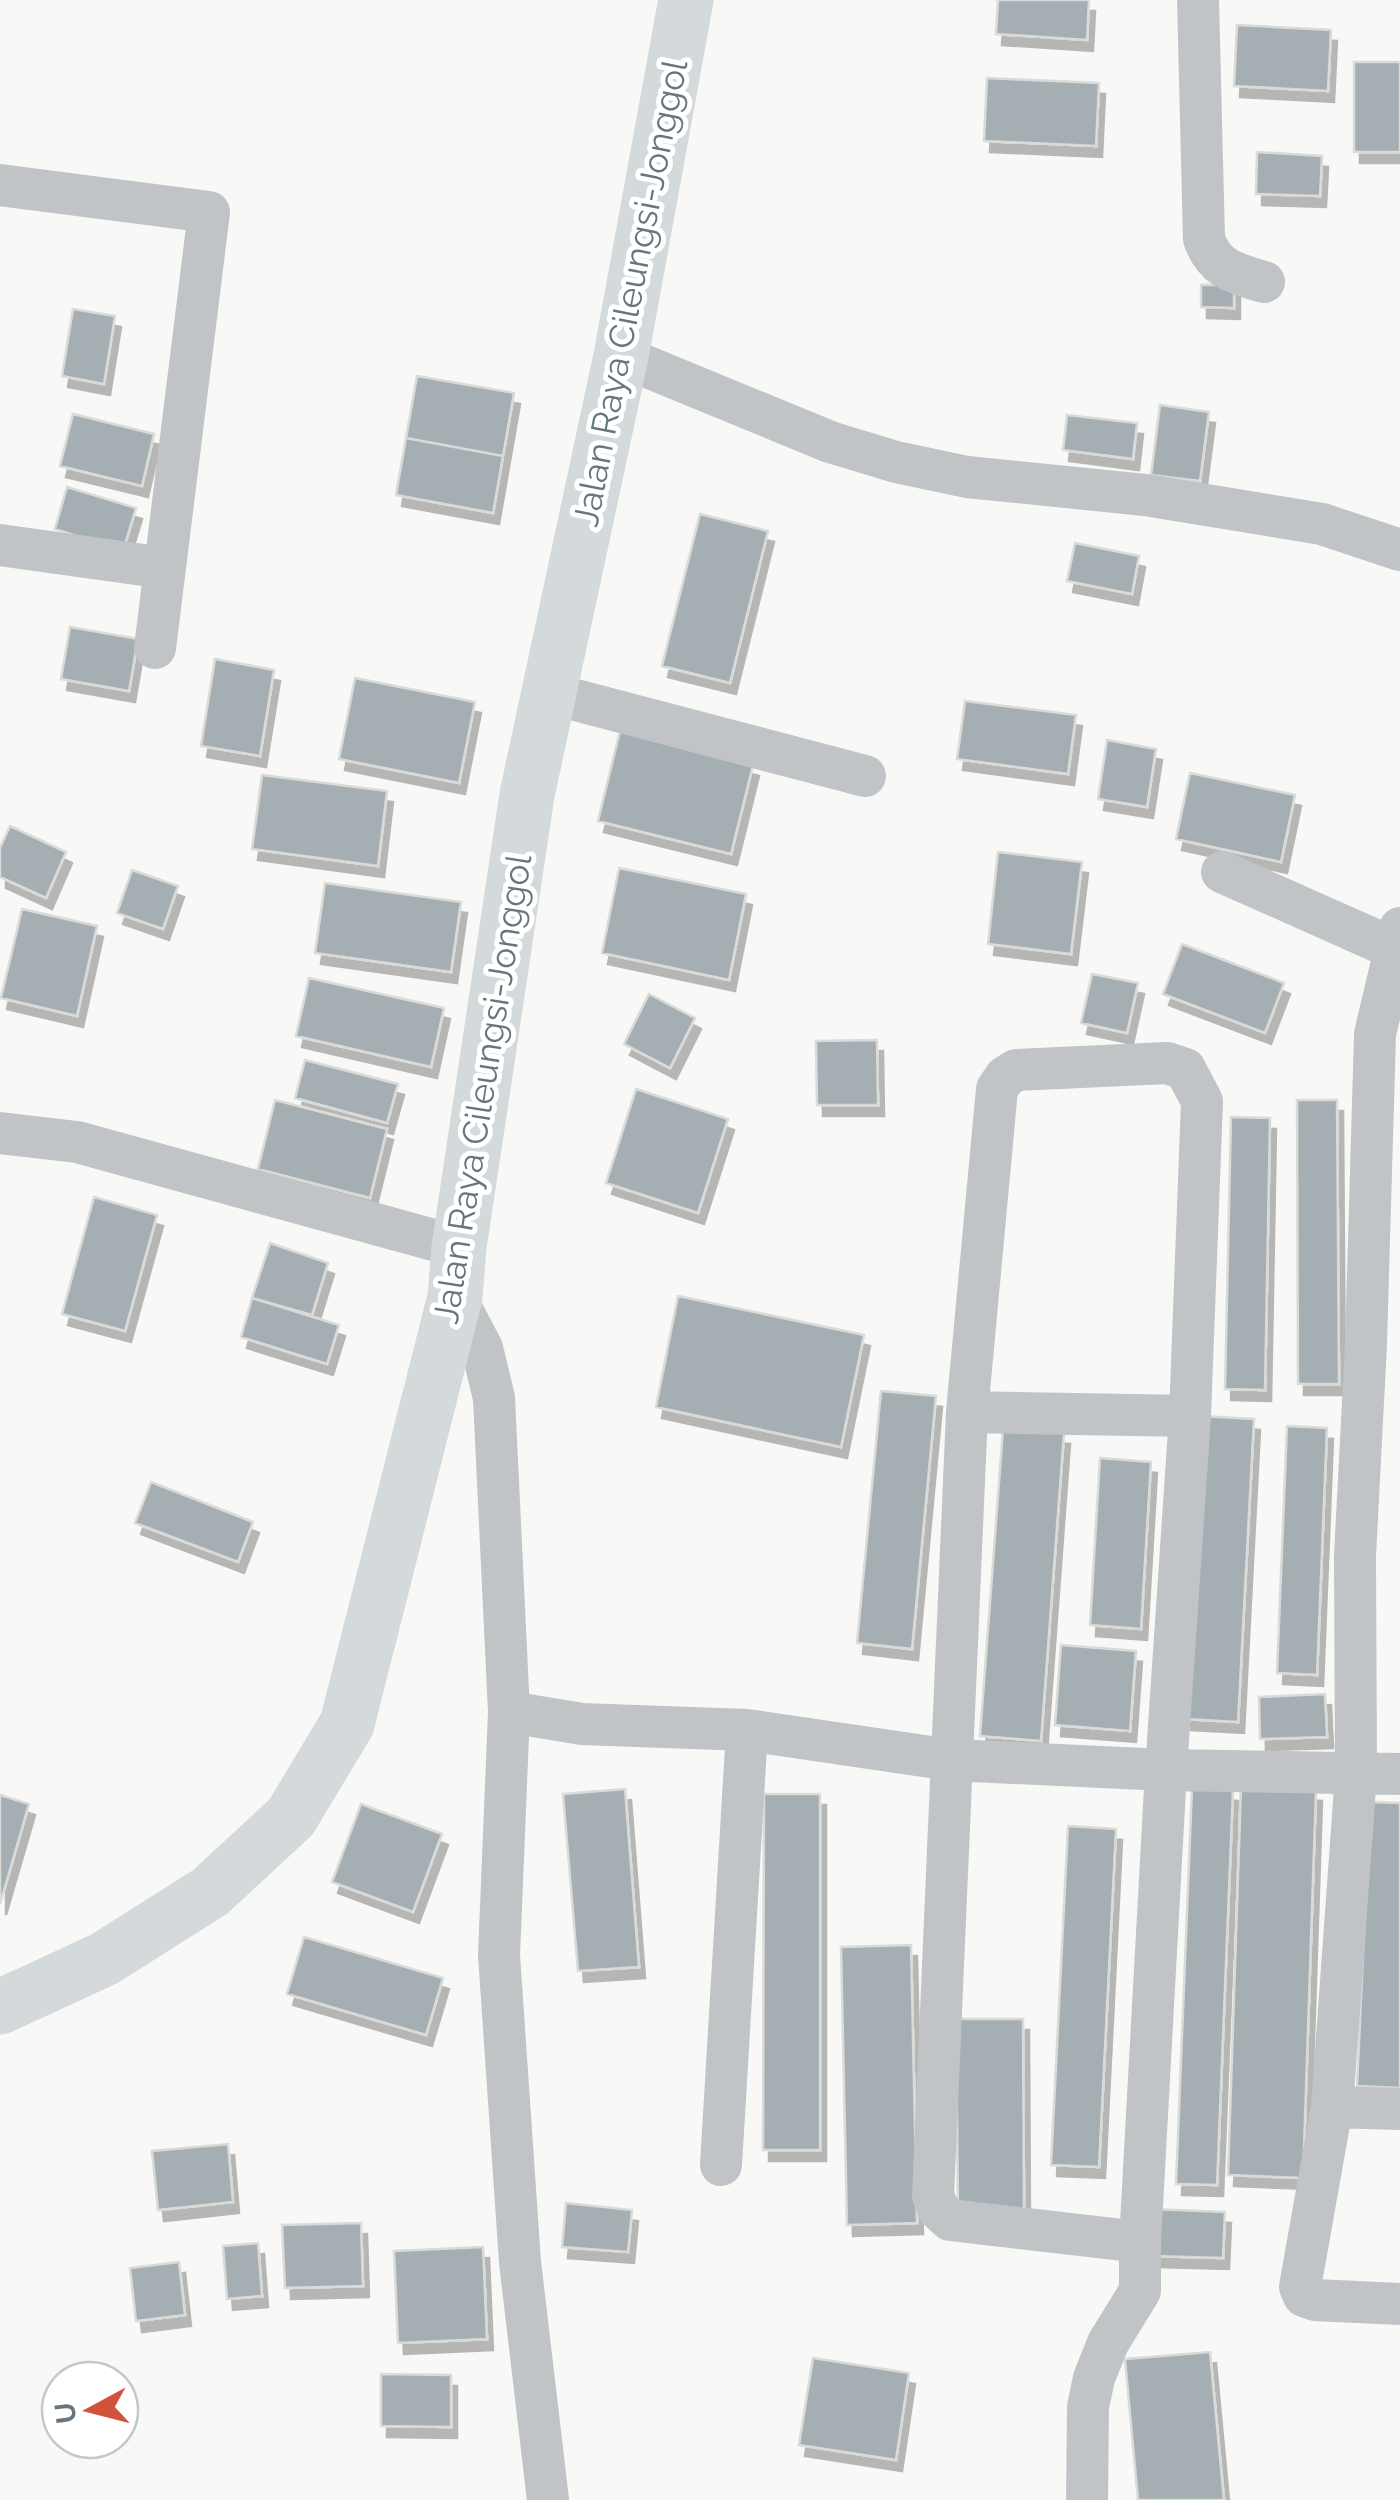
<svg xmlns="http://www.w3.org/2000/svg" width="1400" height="2500" viewBox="0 0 1400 2500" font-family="Raleway,sans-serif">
	<defs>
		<filter id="shadow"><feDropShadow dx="6" dy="11" stdDeviation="0" flood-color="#0004"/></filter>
	</defs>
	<rect width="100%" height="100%" fill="#f8f8f6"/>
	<path fill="#a5aeb2" stroke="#dadad8" stroke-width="2.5" filter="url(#shadow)" d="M998,0h91l-2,40 -91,-6z
		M1237,25l94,5 -3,61 -94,-5z
		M1354,62h46v90h-46z
		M987,78l112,5 -3,63 -112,-5z
		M1257,152l65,4 -2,40 -64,-2z
		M1201,285h33v23l-33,-1z
		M73,309l42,7 -11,68 -42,-8z
		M417,376l97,17 -11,63 -97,-18z
		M1160,405l49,7 -9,69 -49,-6z
		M73,414l81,20 -12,52 -82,-20z
		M1067,415l70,8 -4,36 -70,-9z
		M406,438l97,18 -10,57 -97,-18z
		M67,487l69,21 -13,43 -68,-22z
		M700,514l68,17 -38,152 -68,-17z
		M1075,543l64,13 -7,38 -65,-13z
		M70,627l68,12 -9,52 -68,-12z
		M215,659l59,11 -14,86 -59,-10z
		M355,678l120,24 -16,81 -120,-24z
		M965,701l111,14 -8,59 -111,-15z
		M620,731l133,34 -22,89 -133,-33z
		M1107,740l49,9 -9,58 -49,-8z
		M1190,773l105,22 -14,67 -105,-23z
		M262,775l125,16 -9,75 -126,-17z
		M10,826l56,26 -20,46 -46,-21v-29z
		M998,852l84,10 -11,92 -83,-10z
		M619,868l127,26 -17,86 -127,-27z
		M132,870l46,16 -15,43 -46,-16z
		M325,883l136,19 -10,70 -136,-19z
		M22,909l75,17 -20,90 -76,-18z
		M1182,944l102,39 -19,50 -102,-39z
		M1092,974l46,9 -11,50 -46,-10z
		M309,978l135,30 -13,59 -135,-31z
		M649,994l46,24 -25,50 -46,-24z
		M877,1040l1,65h-61l-1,-64z
		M305,1060l93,24 -11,39 -92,-25z
		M636,1089l92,30 -30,94 -92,-30z
		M275,1100l112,29 -17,69 -112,-29z
		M1297,1100h40l2,284h-41z
		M1231,1117l39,1 -5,272 -40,-1z
		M94,1197l63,18 -32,116 -63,-17z
		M270,1243l58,20 -16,52 -60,-17z
		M678,1296l186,39 -23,112 -185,-40z
		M252,1298l87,27 -12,39 -86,-27z
		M881,1391l55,5 -24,253 -55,-6z
		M1201,1416l53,3 -16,303 -53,-3z
		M1287,1426l40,2 -10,247 -40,-2z
		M1003,1429l61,4 -23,308 -61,-5z
		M1100,1458l51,4 -10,167 -51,-4z
		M151,1482l102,40 -15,40 -103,-39z
		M1061,1645l75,6 -6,80 -75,-6z
		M1325,1694l2,43 -67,2 -1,-42z
		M1241,1787l75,3 -13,388 -75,-3z
		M1192,1788l41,2 -16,395 -41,-1z
		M625,1789l14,178 -61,4 -15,-177z
		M764,1794h56v356h-57z
		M0,1795l29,9 -29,100z
		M1370,1802l30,1v285l-43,-2z
		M361,1804l81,30 -29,78 -81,-30z
		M1068,1826l48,3 -17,338 -48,-2z
		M304,1937l139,41 -17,57 -139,-41z
		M911,1945l6,278 -70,2 -6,-278z
		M956,2019h67l1,189 -66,1z
		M228,2144l5,58 -75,8 -6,-59z
		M566,2203l66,7 -4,42 -66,-5z
		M1152,2209l73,3 -2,46 -72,-2z
		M361,2223l2,63 -78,2 -3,-63z
		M258,2243l4,53 -35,3 -4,-53z
		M483,2247l4,92 -89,4 -4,-92z
		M179,2262l6,53 -49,6 -6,-53z
		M1210,2352l14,148h-86l-13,-141z
		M813,2358l96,15 -13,87 -97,-15z
		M381,2374l70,1v52l-70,-1z"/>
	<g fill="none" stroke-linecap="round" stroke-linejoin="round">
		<path stroke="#c0c4c7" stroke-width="42" d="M1198,0l6,239c11,31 31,34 60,43
			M0,185l209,27 -54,436
			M621,356l209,86 66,20 71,15 178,18 177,29 78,26
			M0,545l165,23
			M549,693l316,83
			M1222,872l173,77
			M1400,928l-25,106 -9,310 -11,212 1,218 -24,333 68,2
			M0,1133l77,9 382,105
			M455,1297l27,51 12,50 15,314 -10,243 21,307 28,238
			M967,1412l223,4 -24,354 -26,472 -190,-22 -11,-10 -6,-14z
			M967,1412l30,-323 8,-12 11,-7 151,-7 18,6 17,32 -12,315
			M509,1712l73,12 165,6 204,30 215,10 234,4
			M1332,2107l-32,180 4,9 11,4 85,4
			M721,2165l26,-435
			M1087,2500l1,-93 6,-29 14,-35 32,-52v-49"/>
		<path stroke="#d4d9db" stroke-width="55" d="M0,2007l104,-48 106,-67 81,-75 56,-93 108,-427 4,-50 68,-452 94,-439 65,-356"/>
	</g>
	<g text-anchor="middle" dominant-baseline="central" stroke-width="10" stroke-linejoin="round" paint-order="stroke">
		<g font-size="35" fill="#66767e" stroke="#fff">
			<text transform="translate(630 293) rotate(-79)">Jalan Raya Cileungsi-Jonggol</text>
			<text transform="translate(482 1089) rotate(-81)">Jalan Raya Cileungsi-Jonggol</text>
		</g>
	</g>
	<g transform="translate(90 2410) rotate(263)"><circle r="48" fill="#ffffff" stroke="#c2c8cb" stroke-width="2.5"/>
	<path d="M0-8L18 38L0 25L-18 38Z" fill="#d2533c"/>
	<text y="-15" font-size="28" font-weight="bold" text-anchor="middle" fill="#66767e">U</text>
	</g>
</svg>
